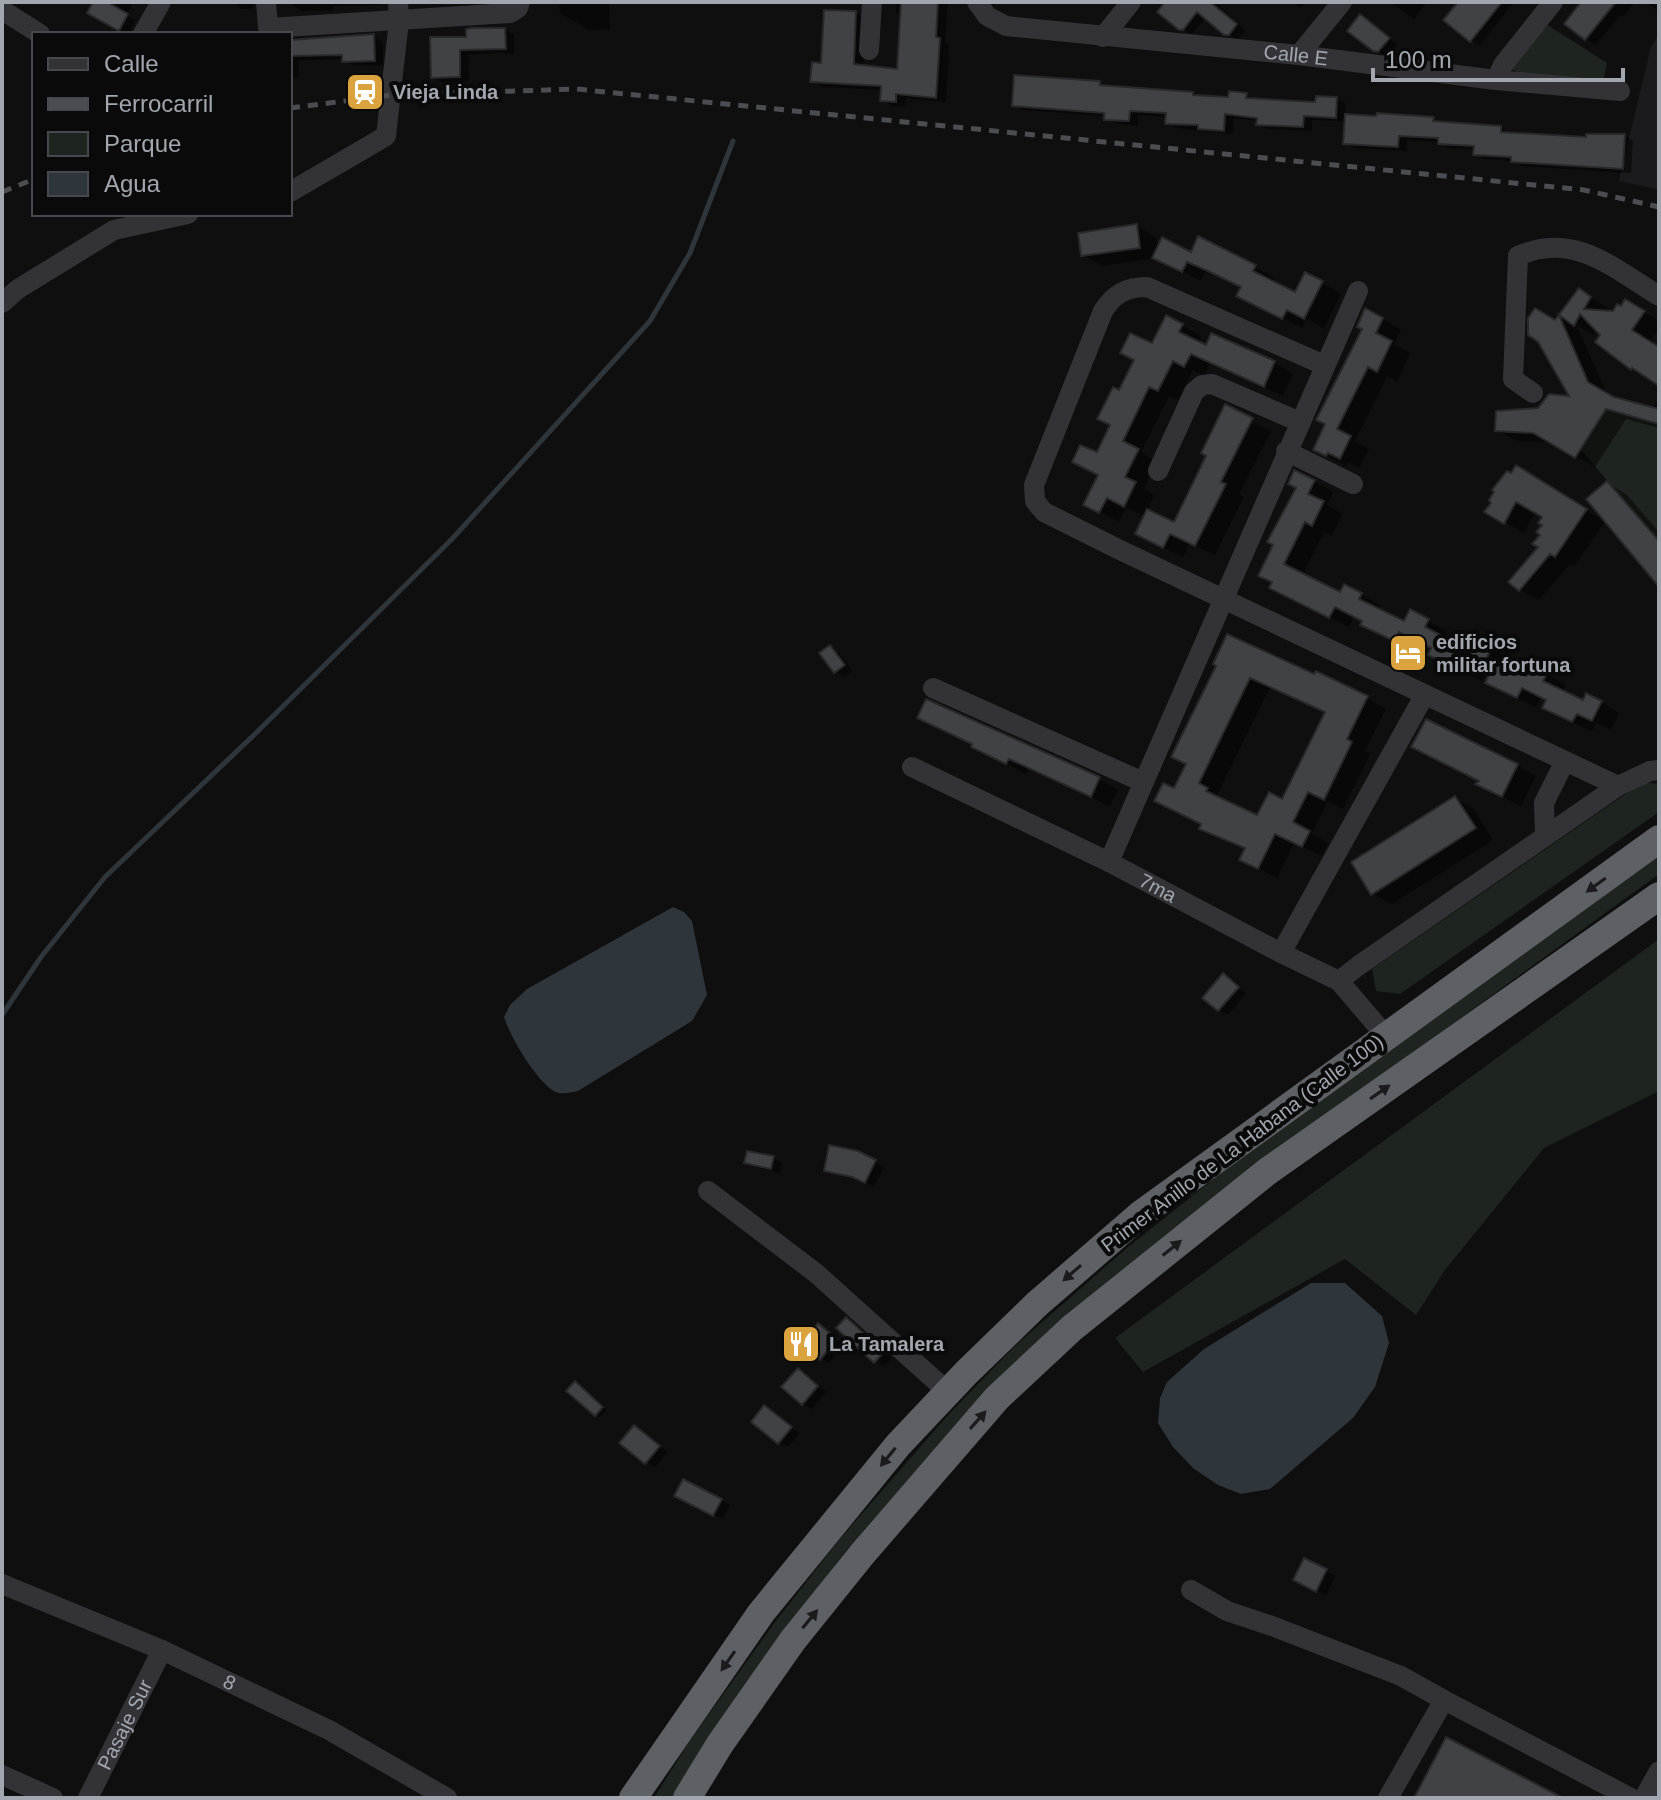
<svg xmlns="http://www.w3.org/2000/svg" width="1661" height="1800" viewBox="0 0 1661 1800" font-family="Arial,sans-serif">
	<rect width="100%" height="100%" fill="#0f0f10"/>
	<path fill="#1b1b1d" d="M1659,35v155l-40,-9 32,-135z"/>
	<path fill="#1e241f" d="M1546,24l61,39 -4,20 -84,-10 -8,-4z
		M1606,409l53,15v117l-78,-91z
		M1643,782l16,2v28l-259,182 -24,-3 -4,-22z
		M1659,855v19l-390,283 -313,268 -107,122 -67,87 -87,125 -23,39h-18l35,-56 86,-120 64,-82 110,-126 66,-68 113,-99 179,-142z
		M1659,939v152l-115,57 -99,122 -29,45 -71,-56 -202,113 -28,-34z"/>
	<path fill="#2e353b" d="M673,907l11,5 8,9 15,74 -15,26 -114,70c-5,1 -13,3 -19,2 -19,-4 -50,-58 -55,-76l6,-12 17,-16z
		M1311,1283h34l37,33 7,27 -14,44 -22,31 -83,71 -29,5 -23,-9 -25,-17 -20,-21 -15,-24 2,-25 7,-16 37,-33z"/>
	<path fill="#0007" fill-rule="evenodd" d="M95,2h38l-6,14 9,4 -8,14 -39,-22z
		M232,2h21v7h-12z
		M293,2h89v3l-48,1v5h-32l-9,-5z
		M559,2h50l1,27 -21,1 -29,-17z
		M896,2h52l-3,41 4,2 -3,57 -40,-4 -1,9 -13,-1 -10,-6 1,-10 -60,-3 -10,-6 43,-68 10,6 -3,48 35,5 4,-56 -6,-4z
		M1168,2h52l-2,3 27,25 -7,9h-3l-29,-22 -14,17 -8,-5z
		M1292,2h14l-5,6z
		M1390,2h37l-13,17z
		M1461,2h53l-34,43 -9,-5z
		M1584,2h51l-12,15 -3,-2 -24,30 -10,-6z
		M1646,2h13v9l-8,-5z
		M1369,22l28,22 -9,12 -14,-6z
		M505,30l9,5v18l-46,1 1,27 -27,1 -9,-5 35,-38z
		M374,37l9,5v23l-30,1 -9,-7 -46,1 1,17 -9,1v-37z
		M1100,83l8,5 84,6 6,3 32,2 16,-4 11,6 60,3 20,-5 9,5 -1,12 88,3 9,5 59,4 10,6 77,5 36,-3 9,5 -2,32 -109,-7 -9,-5 -29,-2 -9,-5 1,-5 -27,-1 -10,-6 -32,-2v11l-53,-3 -9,-5 2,-22 -35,-1v11l-45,-2 -9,-5v-3l-24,-3 -1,16 -57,-6 -9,-6 1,-5 -30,-2v10l-23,-1 -9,-8 -83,-6 -9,-5z
		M1137,226l19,12 2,13 34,3 7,-15 56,28 19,11 -2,5 24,12 26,-12 19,11 -17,34 -18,-9 -4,9 -44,-22 -15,-18 -37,-17 -5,10 -44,-23 -55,8 -19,-11z
		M1579,290l30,19 -2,4 15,-4 4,-8 33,20v8l-9,13 9,6v36l-27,-15 -35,-27 6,-7 -6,-6 -3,6 -17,-9 30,69 46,14 6,-13v32l-33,-9 -31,48 -42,-25 -37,-1 -19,-11 42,-20 33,-11 -16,-77z
		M1167,318l34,18 -3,7 76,20 19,11 -10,22 -73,-33 -6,13 -11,-6 -15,30 -9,-4 -28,56 16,10 -13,27 10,6 -7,16 28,14 34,-69 17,-49 45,24 -32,63 5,3 -29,58 -25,-12 -7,14 -27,-13 -11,-27 -19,-9 -7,14 -33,-18 14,-28 -2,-21 14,-30 8,-32 33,-47z
		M1382,319l19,11 -7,14 16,9 -13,28 -10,-5 -32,65 14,8 -10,19 -11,-6 -2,4 -31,-17 49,-120z
		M1535,479l70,43 -31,44 -4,-2 -31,36 -19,-10 21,-44 4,-30 -9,-5 -12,22 -37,-21z
		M1314,481l19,11 -6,13 15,9 -10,21 -8,-3 -21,42 38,21h20l19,10 -3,6 28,13 6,-12 36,19 -3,8 27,13 21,-4 18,11 -4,10 21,10 20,-5 19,11 -4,7 22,11 17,-1 18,11 -8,17 -15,-7 -4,8 -29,-13 -15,-18 -7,-3 -5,10 -29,-14 -21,-20 -4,8 -33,-16 -16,-16 -14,-8 -5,9 -32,-15 -28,-19 -5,11 -59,-29 -16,-16 -13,-7z
		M1607,483l19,11 33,38v51z
		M830,648l9,5 13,18 -8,6 -9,-5z
		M1219,665l148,33 19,11 -21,42 5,3 -27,55 -15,-8 -16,33 16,9 -6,13 -28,-13 -17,35 -35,-19 5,-9 -45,-22 1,-3 -28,-34 13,-27zM1270,687l56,26 -43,88 -25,17 -33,-16 -8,-7z
		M973,746l126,33 19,11 -8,16 -82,-38 -2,6z
		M1517,765l19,11 -15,30 -25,-12z
		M1455,798l19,11 19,31 -101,64 -19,-11z
		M1223,976l23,17 -18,22 -9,-5z
		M773,1158l9,5 -2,10 -25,-6 -8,-5z
		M875,1162l9,5 -10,19 -48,-16z
		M846,1320l46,38 -8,8 -8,-5z
		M827,1331l17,14 -15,18 -8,-5z
		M798,1370l28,22 -14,17 -9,-5z
		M579,1386l27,24 -6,7 -31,-26z
		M774,1413l25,20 -11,14 -9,-5z
		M643,1433l24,19 -12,15 -9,-5z
		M686,1500h35l9,5 -7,14z
		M1305,1560l30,16 -9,19 -22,-11z"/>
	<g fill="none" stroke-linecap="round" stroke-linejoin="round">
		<path stroke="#2e353b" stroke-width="5" d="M2,1015l39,-58 64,-80 152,-145 195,-193 198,-218 40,-68 43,-112"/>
	</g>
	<path fill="#414245" stroke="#29292c" stroke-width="2" fill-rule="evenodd" d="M93,2h14l21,12 -9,17 -32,-18z
		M901,2h37l-2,35 4,1 -4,60 -40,-4v8l-16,-1 1,-15 -71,-4 2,-20 9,1 3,-53 32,1 -2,53 43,5z
		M1165,2h45l27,22 -8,11h-5l-27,-23 -14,18h-4l-22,-18z
		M1458,2h44l-32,40 -27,-22z
		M1581,2h35l-31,38 -21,-16z
		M1360,14l30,24 -12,14 -5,-1 -26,-20z
		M471,28h34l1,21 -46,1v27l-29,1 -1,-41h36v-8z
		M374,34l1,27 -33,1v-7l-52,1v-16z
		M1014,75l86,6v4l93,7v3l35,2 1,-6 18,2 -1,5 69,4 1,-6 21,1 -1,21 -32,-2 -1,11 -47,-2 1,-7 -32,-4 -1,17 -26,-2v-4l-33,-1 1,-11 -36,-2 -1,10 -25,-1v-7l-92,-7z
		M1377,113l57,4 -1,4 68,5v6l85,5v-3h39l-2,35 -112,-7v-5l-38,-2 1,-9 -36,-2v-6l-39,-2 -1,11 -55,-3 2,-30 31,2z
		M1137,224l3,24 -59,8 -3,-23z
		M1198,236l58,29 -3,6 42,21 10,-20 18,9 -19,38 -17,-9 -5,9 -46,-23 5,-9 -35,-17 -19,-8 -5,10 -30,-14 10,-21 29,15z
		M1579,288l12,9 -7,12 29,2 4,-7 4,2 4,-7 20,12 -13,19 27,17v39l-27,-18 -1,2 -36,-28 5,-7 -20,-21 -6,12 -15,-11 29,67 26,15 45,12v15l-53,-15 -31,49 -42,-25 -38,-2 1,-20 42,-3 11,-14 20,2 -31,-54 -10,-7v-17l7,-10 20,12z
		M1365,308l18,10 -7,15 16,8 -15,31 -9,-5 -31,62 14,7 -11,23 -12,-6 -2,3 -13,-6 12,-26 -9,-4 46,-91 -5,-2z
		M1166,315l17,9 -4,8 27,13 5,-12 64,28 -11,26 -73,-33 -7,13 -11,-6 -15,30 -9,-4 -26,54 16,8 -14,28 11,5 -12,25 -17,-9 -8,15 -16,-8 15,-30 -26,-13 8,-17 17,7 13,-27 -13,-6 16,-32 6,3 15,-30 -14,-7 10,-20 22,10z
		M1225,404l28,14 -32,64 5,2 -31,62 -25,-12 -7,14 -28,-14 12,-25 27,13 32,-66 -5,-3z
		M1516,465l71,44 -32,48 -5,-3 -31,37 -11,-9 30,-35 -6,-3 8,-9 -4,-3 6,-7 -4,-2 4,-6 -26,-15 -12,22 -20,-12 7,-9 -2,-3 5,-8 -2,-2 15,-19 4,2z
		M1294,470l21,10 -7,14 16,7 -12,25 -7,-4 -21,42 56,28 4,-8 18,9 -3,6 45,22 6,-12 19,10 -4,8 45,23 6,-12 17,8 -6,11 39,19 6,-11 16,7 -5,9 40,19 3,-7 16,8 -10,20 -15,-7 -5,8 -30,-14 4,-8 -24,-12 -5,10 -32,-15 4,-8 -23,-11 -4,8 -34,-17 3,-7 -32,-16 -5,9 -34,-16 2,-4 -27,-14 -6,11 -60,-30 3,-6 -14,-6 15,-31 -6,-3 29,-54 -8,-4z
		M1607,481l52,60v46l-73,-88z
		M1227,634l87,40 2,-3 52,25 -21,43 5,3 -28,58 -16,-8 -15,30 17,9 -8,16 -27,-13 -17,35 -19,-9 6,-12 -46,-19 2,-5 -47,-23 9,-18 11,5 12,-24 -15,-7 45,-91 -3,-2zM1250,678l75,34 -43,87 -13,-7 -12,23 -51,-24 2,-3 -9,-5z
		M830,645l15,20 -11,8 -15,-20z
		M926,699l174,78 -9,20 -82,-38 -3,5 -35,-17 1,-3 -55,-26z
		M1426,719l92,45 -16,33 -27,-13 4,-3 -68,-34z
		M1455,796l21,32 -105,67 -20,-33z
		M1223,973l16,14 -21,24 -16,-13z
		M829,1145l29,6 18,9 -11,23 -13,-6 -28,-6z
		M747,1151l27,5 -3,13 -27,-6z
		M846,1317l38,35 -10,11 -38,-35z
		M818,1323l19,16 -17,21 -19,-15z
		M798,1368l20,18 -16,19 -21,-18z
		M575,1381l28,26 -8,9 -29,-25z
		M764,1405l28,22 -14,17 -27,-22z
		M634,1425l26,21 -15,18 -26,-21z
		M683,1479l39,20 -9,17 -39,-20z
		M1304,1558l23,11 -11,23 -23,-12z
		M1446,1737l117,61h-149z"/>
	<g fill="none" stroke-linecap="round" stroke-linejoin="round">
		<g stroke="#333337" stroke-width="20">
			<path d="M266,2l2,26 242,-15 8,-5 2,-6"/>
			<path id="s1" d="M977,2l10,14 19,10 293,29 197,25 124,11"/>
			<path d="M2,10l38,24"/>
			<path d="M143,34l18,-32"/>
			<path d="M1103,37l28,-35"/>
			<path d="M869,50l3,-48"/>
			<path d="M1299,55l43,-53"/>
			<path d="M1496,80l7,-15 50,-63"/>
			<path d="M290,192l96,-56 13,-115 -1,-19"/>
			<path d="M2,303l16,-14 96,-59 74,-16"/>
			<path d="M1324,365l-177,-78c-21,0 -33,7 -44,24l-69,174 1,16 9,11 76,38 498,236"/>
			<path d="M1533,393l-20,-14 5,-123c56,-25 95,12 141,40"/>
			<path d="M1286,451l67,33"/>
			<path d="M1158,471l36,-79 8,-7 10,-1 88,38"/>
			<path d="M933,688l210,94"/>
			<path id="s2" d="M912,767l197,95 172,91 58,28 46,54"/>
			<path d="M1545,836l-1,-33 21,-42"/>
			<path d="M1109,862l249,-571"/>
			<path d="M1281,953l143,-257"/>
			<path d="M1339,981l19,-15 260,-180 32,-15 9,-1"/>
			<path d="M708,1191l109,83 131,118"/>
			<path id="s3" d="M2,1584l160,66 167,80 118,68"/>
			<path d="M1191,1590l36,21 45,15 129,50 43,24"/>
			<path d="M2,1775l51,23"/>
			<path id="s4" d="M88,1798l74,-148"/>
			<path d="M1388,1798l56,-98 187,98"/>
			<path d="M1644,1798l15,-27"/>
		</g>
		<path stroke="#5d6065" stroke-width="28" d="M633,1798l128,-185 137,-168 68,-72 71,-69 104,-90 518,-375
			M687,1798l33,-54 73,-104 70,-87 134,-155 75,-70 196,-157 391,-275"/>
		<path stroke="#4c4d52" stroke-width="5" stroke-dasharray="10 8" stroke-linecap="butt" d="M290,108l101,-13 185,-6 1008,101 75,17
			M2,192l32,-13"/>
	</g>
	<defs><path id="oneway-solid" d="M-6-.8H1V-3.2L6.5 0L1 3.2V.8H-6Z" transform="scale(2)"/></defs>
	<g fill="#1b1b1d">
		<use href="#oneway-solid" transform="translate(1596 885) rotate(144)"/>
		<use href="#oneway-solid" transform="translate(1380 1092) rotate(-35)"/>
		<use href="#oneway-solid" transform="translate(1172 1248) rotate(-39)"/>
		<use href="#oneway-solid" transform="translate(1072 1273) rotate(139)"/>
		<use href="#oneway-solid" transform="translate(978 1420) rotate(-48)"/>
		<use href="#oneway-solid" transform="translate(888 1457) rotate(129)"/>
		<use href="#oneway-solid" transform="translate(810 1619) rotate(-51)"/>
		<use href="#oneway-solid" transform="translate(728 1661) rotate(125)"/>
	</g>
	<defs>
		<symbol id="station-square" viewBox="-11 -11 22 22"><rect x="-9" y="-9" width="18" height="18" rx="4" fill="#daa33e" stroke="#0a0a0b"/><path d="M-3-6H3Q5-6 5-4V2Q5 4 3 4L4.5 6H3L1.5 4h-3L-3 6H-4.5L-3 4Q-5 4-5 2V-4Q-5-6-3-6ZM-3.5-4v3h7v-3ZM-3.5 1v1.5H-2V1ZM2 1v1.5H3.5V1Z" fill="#fff"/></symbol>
		<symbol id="hotel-square" viewBox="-11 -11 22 22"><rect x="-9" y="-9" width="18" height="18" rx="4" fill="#daa33e" stroke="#0a0a0b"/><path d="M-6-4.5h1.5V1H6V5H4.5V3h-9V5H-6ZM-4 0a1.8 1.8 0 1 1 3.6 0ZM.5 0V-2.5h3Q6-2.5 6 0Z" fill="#fff"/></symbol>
		<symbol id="restaurant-square" viewBox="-11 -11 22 22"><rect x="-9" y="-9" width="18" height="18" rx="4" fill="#daa33e" stroke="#0a0a0b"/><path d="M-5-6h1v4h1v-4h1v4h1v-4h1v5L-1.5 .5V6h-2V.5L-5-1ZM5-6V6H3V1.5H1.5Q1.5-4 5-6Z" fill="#fff"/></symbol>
	</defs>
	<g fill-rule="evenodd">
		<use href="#station-square" x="343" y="70" width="44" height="44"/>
		<use href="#hotel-square" x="1386" y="631" width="44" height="44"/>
		<use href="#restaurant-square" x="779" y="1322" width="44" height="44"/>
	</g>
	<g text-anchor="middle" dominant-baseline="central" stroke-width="8" stroke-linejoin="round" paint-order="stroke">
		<g font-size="20" fill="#a2a6af" stroke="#0a0a0b">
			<text stroke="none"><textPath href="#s1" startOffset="330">Calle E</textPath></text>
			<text stroke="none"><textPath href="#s2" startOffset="274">7ma</textPath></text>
			<text transform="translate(1242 1143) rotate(-37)">Primer Anillo de La Habana (Calle 100)</text>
			<text stroke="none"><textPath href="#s3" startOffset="248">8</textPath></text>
			<text stroke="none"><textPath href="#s4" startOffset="82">Pasaje Sur</textPath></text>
		</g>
		<g font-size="20" font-weight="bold" fill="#a2a6af" stroke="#0a0a0b" text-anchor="start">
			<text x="393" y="92">Vieja Linda</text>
			<text x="1436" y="642">edificios<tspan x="1436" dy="23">militar fortuna</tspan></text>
			<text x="829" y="1344">La Tamalera</text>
		</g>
	</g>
	<rect width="1661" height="1800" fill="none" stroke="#a2a6af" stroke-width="8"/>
	<rect x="32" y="32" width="260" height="184" fill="#0a0a0b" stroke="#47484d" stroke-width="2"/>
	<rect x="48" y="58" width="40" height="12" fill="#333337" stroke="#47484d" stroke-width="2"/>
	<text x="104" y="72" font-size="24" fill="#a2a6af">Calle</text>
	<rect x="48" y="98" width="40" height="12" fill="#4c4d52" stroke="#47484d" stroke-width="2"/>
	<text x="104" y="112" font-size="24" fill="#a2a6af">Ferrocarril</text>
	<rect x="48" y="132" width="40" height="24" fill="#1e241f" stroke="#47484d" stroke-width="2"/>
	<text x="104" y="152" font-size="24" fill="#a2a6af">Parque</text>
	<rect x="48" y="172" width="40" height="24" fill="#2e353b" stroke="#47484d" stroke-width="2"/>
	<text x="104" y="192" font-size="24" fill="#a2a6af">Agua</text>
	<path d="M1373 68v12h250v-12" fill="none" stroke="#a2a6af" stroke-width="4"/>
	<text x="1385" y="68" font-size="24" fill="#a2a6af" stroke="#0a0a0b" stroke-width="6" paint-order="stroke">100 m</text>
</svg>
